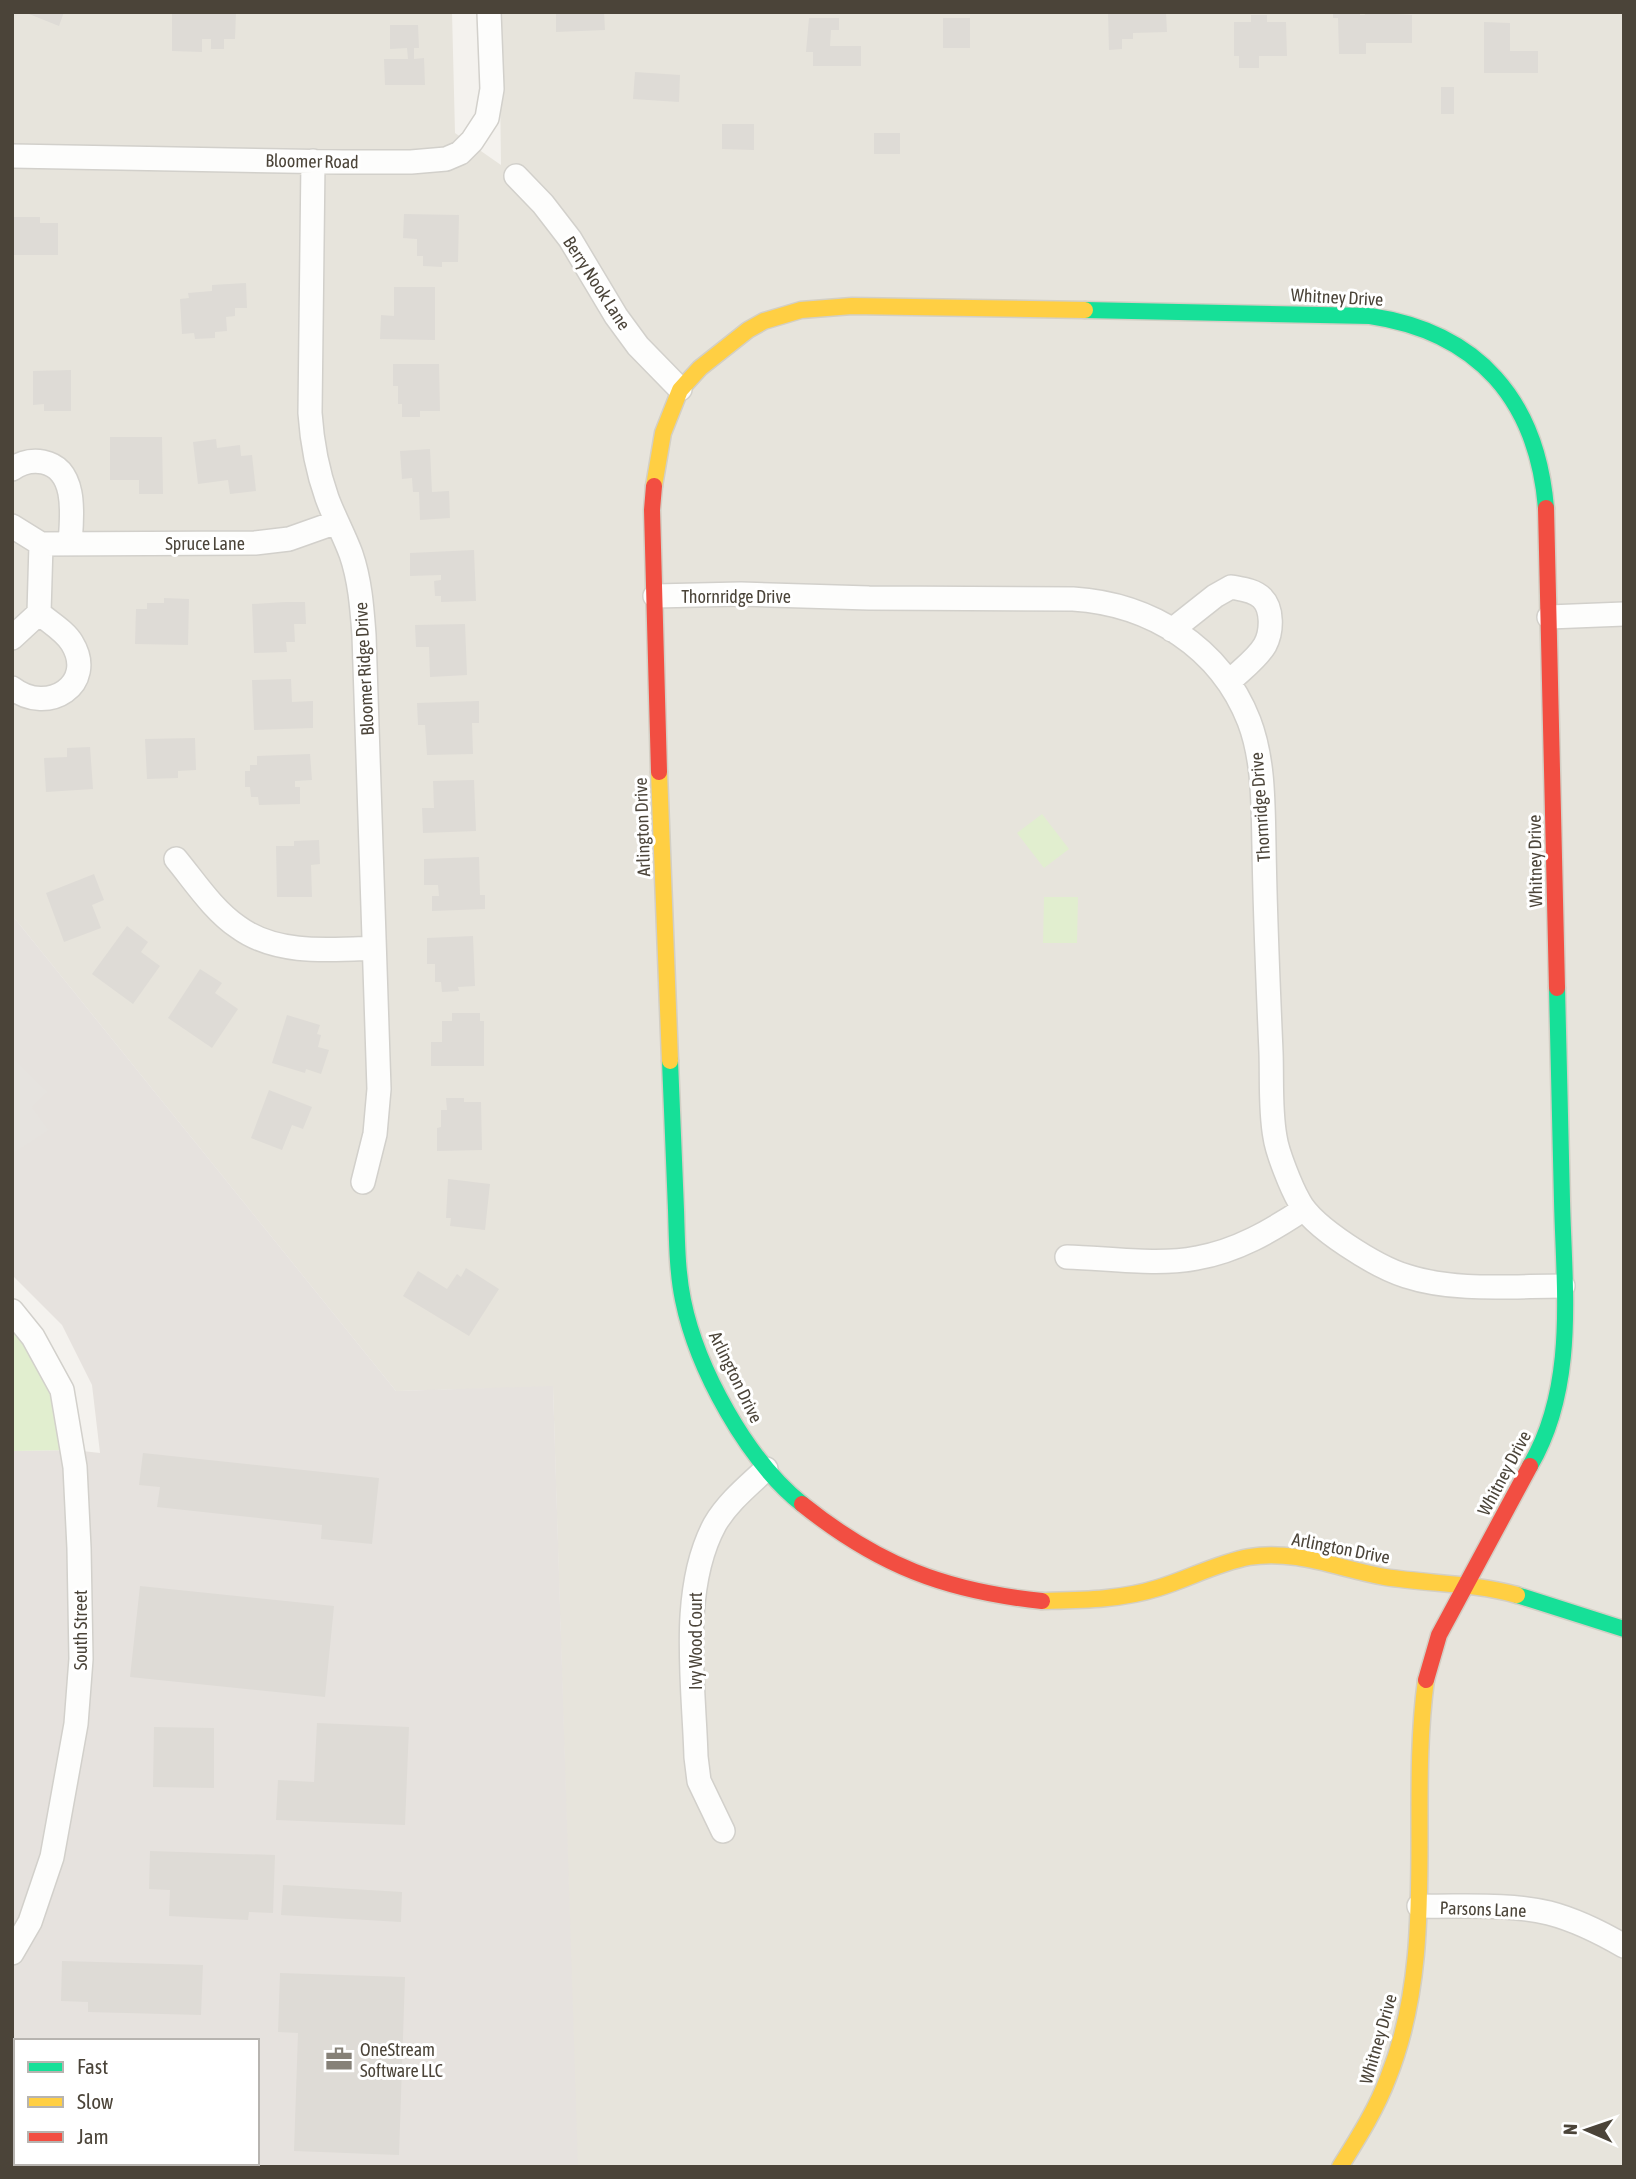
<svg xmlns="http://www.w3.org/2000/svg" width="1636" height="2179" viewBox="0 0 1636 2179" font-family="'Asap Condensed',sans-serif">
	<rect width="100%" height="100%" fill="#f4f2ee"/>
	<path fill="#e7e4dc" d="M12,12h440l3,121 46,32 -2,-153h1125v2155h-1047l-24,-780 -157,4 -384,-476z"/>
	<path fill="#e6e2de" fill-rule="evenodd" d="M12,915l384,476 157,-5 25,781h-566v-716l61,-1 27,3 -8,-68 -30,-60 -50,-50zM16,2041h241v122h-241z"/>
	<path fill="#e1eecf" d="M1042,814l27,35 -25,19 -27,-35z
		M1044,897h34l-1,46h-34z
		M12,1312l34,47 27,91 -61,1z"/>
	<path fill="#e6e3df" d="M12,1057l36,35 -16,15 17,23 -37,24z"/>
	<path fill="#dedbd6" d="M24,12h40l-5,14z
		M172,12h64l-1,27h-11v10h-13v-10h-9v13l-30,-1z
		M556,12h48l1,18 -49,2z
		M1108,12h58l1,20 -34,1v6h-11v10l-13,1z
		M1333,12h27v3h5l-1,-3 48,3v28h-46v11h-27l-1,-36h-5z
		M1251,15h16v7h19l1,34h-28v12h-20v-12h-5v-34h17z
		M809,18h30v12h-8l-1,16h31v20h-48v-14h-7z
		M943,18h27v30h-27z
		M1484,22l26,1v28h28v22h-54z
		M390,25h28l1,23h-5v11l10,-1 1,27h-40l-1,-26h24l-1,-11 -17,1z
		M635,72l45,3 -1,27 -46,-3z
		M1441,87h13v27h-13z
		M722,124h32v26l-32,-1z
		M874,133h26v21h-26z
		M404,214l55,1 -1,47h-16v5l-19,-1v-10h-6v-17l-14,-1z
		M12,217h28v6h18v32h-46z
		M246,283l1,25h-12v8l-9,1 1,14 -12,1v6l-20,1 -1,-6 -12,1 -2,-35 9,-1 -1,-5 24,-2v-6z
		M394,287h41v53l-55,-1 1,-24 13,1z
		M393,364h46l1,47h-20v6h-18v-13h-4v-18h-5z
		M71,370v41h-27v-7l-11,1v-34z
		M110,437h52l1,57h-24v-14h-29z
		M216,439l1,9 23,-3 1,11 11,-1 4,36 -26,3 -2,-14 -30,4 -5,-42z
		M430,449l2,43 17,-1 1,27 -30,2 -1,-28h-6l-1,-14 -10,1 -2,-28z
		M474,550l2,51 -35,1v-6h-6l-1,-15 7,-1v-5l-31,1v-23z
		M164,598l25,1 -1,46 -53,-1 1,-35h11v-6h17z
		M285,602h20l1,22h-12l1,18h-9l1,10 -33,1 -2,-49z
		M465,624l2,51 -37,2 -1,-30h-13l-1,-22z
		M291,679l1,23 21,-1v27l-59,2 -2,-50z
		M479,701v22h-7l1,31 -46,1 -2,-30h-7l-1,-22z
		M195,738l1,32 -18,1v7l-31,1 -2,-40z
		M90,747l3,42 -47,3 -2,-34 23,-1v-9z
		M310,754l2,26 -17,1v6h5v17l-41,1 -1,-8h-7l-1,-10h-5v-16h5v-6h7v-9z
		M474,780l2,51 -53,2 -1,-25h12l-1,-27z
		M319,840l1,24 -9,1 1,32h-35l-1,-51h18v-5z
		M479,857l1,38h5v14l-53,2v-15h7l-1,-11h-14v-26z
		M94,874l10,26 -12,5 9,23 -37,14 -18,-49z
		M127,926l21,16 -7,10 19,14 -27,38 -41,-30z
		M473,936l2,50 -17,1 1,4 -17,1 -1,-10h-6v-18h-8v-26z
		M200,969l22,14 -7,10 23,16 -26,39 -44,-30z
		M452,1013h28v8h4v45h-53v-24h11v-21h10z
		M287,1015l33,10 -3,9 4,1 -3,12 11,3 -8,24 -15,-5 -1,4 -33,-10z
		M269,1090l43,17 -9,22 -11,-4 -10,25 -31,-12z
		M446,1098h18v4h17l1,48 -45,1v-23l4,-1v-17h6z
		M448,1179l42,5 -5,46 -35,-4 1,-8h-5z
		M466,1268l33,21 -30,47 -66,-40 15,-25 29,18 10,-15 4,3z
		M143,1453l236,25 -7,66 -51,-5 1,-14 -165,-18 3,-20 -21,-2z
		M140,1586l194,20 -9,91 -195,-20z
		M317,1723l92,4 -4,98 -129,-5 2,-40 36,2z
		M154,1727l60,1v60l-61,-1z
		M150,1851l125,4 -2,58 -24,-1 -1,8 -79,-4 1,-26 -21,-1z
		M283,1885l119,7 -1,30 -120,-7z
		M62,1961l141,4 -2,50 -113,-3v-10l-27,-1z
		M280,1973l125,4 -6,178 -105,-4 4,-118 -20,-1z
		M15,2163h160v4h-160z"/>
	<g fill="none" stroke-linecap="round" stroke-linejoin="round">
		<defs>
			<path id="street" d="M12,156l331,6h68l35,-3 14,-6 12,-12 15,-23 5,-29 -3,-77
				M313,161l-3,252c2,29 7,57 17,85 7,19 17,37 24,56 9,26 11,54 13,81l15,454 -4,45 -12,48
				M516,176l27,28 27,35 46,77 22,30 42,43
				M12,469c10,-7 20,-9 31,-7 35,7 29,55 27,81
				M12,526l29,18 214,-1 34,-4 48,-17
				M655,596l86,-2 128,4 204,1c78,5 147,48 176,122 15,39 14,84 15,125 1,69 4,138 7,206 1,28 -1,58 4,85 2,15 16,50 24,64 14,27 78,66 107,75 49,16 106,10 157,10
				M1549,617l75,-3
				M1172,630l43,-34 16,-9c10,2 23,3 31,11 11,11 10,34 3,47 -8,14 -24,25 -35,36
				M12,638l27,-25 2,-69
				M12,688c36,28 85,-4 60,-45 -7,-12 -23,-21 -33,-30
				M176,859c19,23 37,51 62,68 38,28 91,23 136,21
				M1067,1257c40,1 91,9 130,1 40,-7 74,-27 107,-49
				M12,1311l21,26 29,53 13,77 4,81 2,111 -5,65 -24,133 -22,65 -18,31
				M723,1831l-24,-50 -3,-24c-2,-72 -17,-167 19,-233 13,-22 33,-38 51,-55
				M1419,1906c42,1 88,-3 130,7 27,7 51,19 75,33"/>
			<path id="fast" d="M1085,310l285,6c108,16 167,84 176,192
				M670,1061c2,50 4,99 6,149 1,30 1,61 7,90 14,69 64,160 119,204
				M1530,1466c47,-80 34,-177 32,-265 -2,-71 -3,-142 -5,-213
				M1517,1595l107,34"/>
			<path id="slow" d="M654,486l9,-53 17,-43 20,-22 48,-38 16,-9 37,-11 51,-4 233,4
				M659,772l11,289
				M1042,1601c38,-1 78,-1 116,-13 30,-9 59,-25 91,-31 46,-8 91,12 136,20 45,7 89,6 132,18
				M1340,2167c18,-29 36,-57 48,-89 51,-127 20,-267 38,-398"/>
			<path id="jam" d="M654,486l-2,24 7,262
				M1546,508l11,480
				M802,1504c76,61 143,87 240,97
				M1426,1680l13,-45 91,-169"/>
		</defs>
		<use href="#street" stroke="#d2d0cb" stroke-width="26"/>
		<use href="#fast" stroke="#d3cfc5" stroke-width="19"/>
		<use href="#slow" stroke="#d3cfc5" stroke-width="19"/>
		<use href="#jam" stroke="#d3cfc5" stroke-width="19"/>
		<use href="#street" stroke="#fdfdfc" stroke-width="23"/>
		<use href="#fast" stroke="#16e098" stroke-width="16"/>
		<use href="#slow" stroke="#ffcf43" stroke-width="16"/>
		<use href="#jam" stroke="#f24e42" stroke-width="16"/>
	</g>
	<defs>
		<symbol id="office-bare" viewBox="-9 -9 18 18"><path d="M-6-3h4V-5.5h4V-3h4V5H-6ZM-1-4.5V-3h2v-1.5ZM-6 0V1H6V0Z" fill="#868178" stroke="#fff" stroke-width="2.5" paint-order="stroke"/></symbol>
	</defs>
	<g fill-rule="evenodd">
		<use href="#office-bare" x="320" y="2040" width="38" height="38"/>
	</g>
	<g text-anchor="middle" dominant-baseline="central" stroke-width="6" stroke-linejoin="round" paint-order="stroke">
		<g font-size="18" fill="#4b4439" stroke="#fff">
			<text transform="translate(312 161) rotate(1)">Bloomer Road</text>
			<text transform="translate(597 283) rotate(57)">Berry Nook Lane</text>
			<text transform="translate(1337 297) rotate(3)">Whitney Drive</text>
			<text x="205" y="543">Spruce Lane</text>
			<text x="736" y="596">Thornridge Drive</text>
			<text transform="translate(364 669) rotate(-93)">Bloomer Ridge Drive</text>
			<text transform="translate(1260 807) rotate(-94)">Thornridge Drive</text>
			<text transform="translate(642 827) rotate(-92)">Arlington Drive</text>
			<text transform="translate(1535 861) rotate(-91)">Whitney Drive</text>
			<text transform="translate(736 1377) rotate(64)">Arlington Drive</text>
			<text transform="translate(1504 1473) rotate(-62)">Whitney Drive</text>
			<text transform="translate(1341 1548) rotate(11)">Arlington Drive</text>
			<text transform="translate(80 1630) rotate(-90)">South Street</text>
			<text transform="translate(695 1641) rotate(-90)">Ivy Wood Court</text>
			<text transform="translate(1483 1909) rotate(2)">Parsons Lane</text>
			<text transform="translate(1378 2039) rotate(-74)">Whitney Drive</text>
		</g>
		<g font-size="18" fill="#4b4439" stroke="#fff" text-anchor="start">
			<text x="360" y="2049">OneStream<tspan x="360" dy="21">Software LLC</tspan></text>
		</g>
	</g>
	<rect width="1636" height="2179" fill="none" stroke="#4b4439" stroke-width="28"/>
	<rect x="14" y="2039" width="245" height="126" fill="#ffffff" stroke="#b7b4b0" stroke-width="2"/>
	<rect x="28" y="2062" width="35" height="10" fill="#16e098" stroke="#b7b4b0" stroke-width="2"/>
	<text x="77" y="2074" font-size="21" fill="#4b4439">Fast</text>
	<rect x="28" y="2097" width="35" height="10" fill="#ffcf43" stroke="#b7b4b0" stroke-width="2"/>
	<text x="77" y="2109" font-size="21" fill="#4b4439">Slow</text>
	<rect x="28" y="2132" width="35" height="10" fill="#f24e42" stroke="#b7b4b0" stroke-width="2"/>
	<text x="77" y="2144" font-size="21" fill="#4b4439">Jam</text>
	<g transform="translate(1587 2130) rotate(272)" stroke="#ffffff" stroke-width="5" paint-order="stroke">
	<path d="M0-5L12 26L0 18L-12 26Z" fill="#4b4439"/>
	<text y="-10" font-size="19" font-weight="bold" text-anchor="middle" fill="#4b4439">N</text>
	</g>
</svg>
